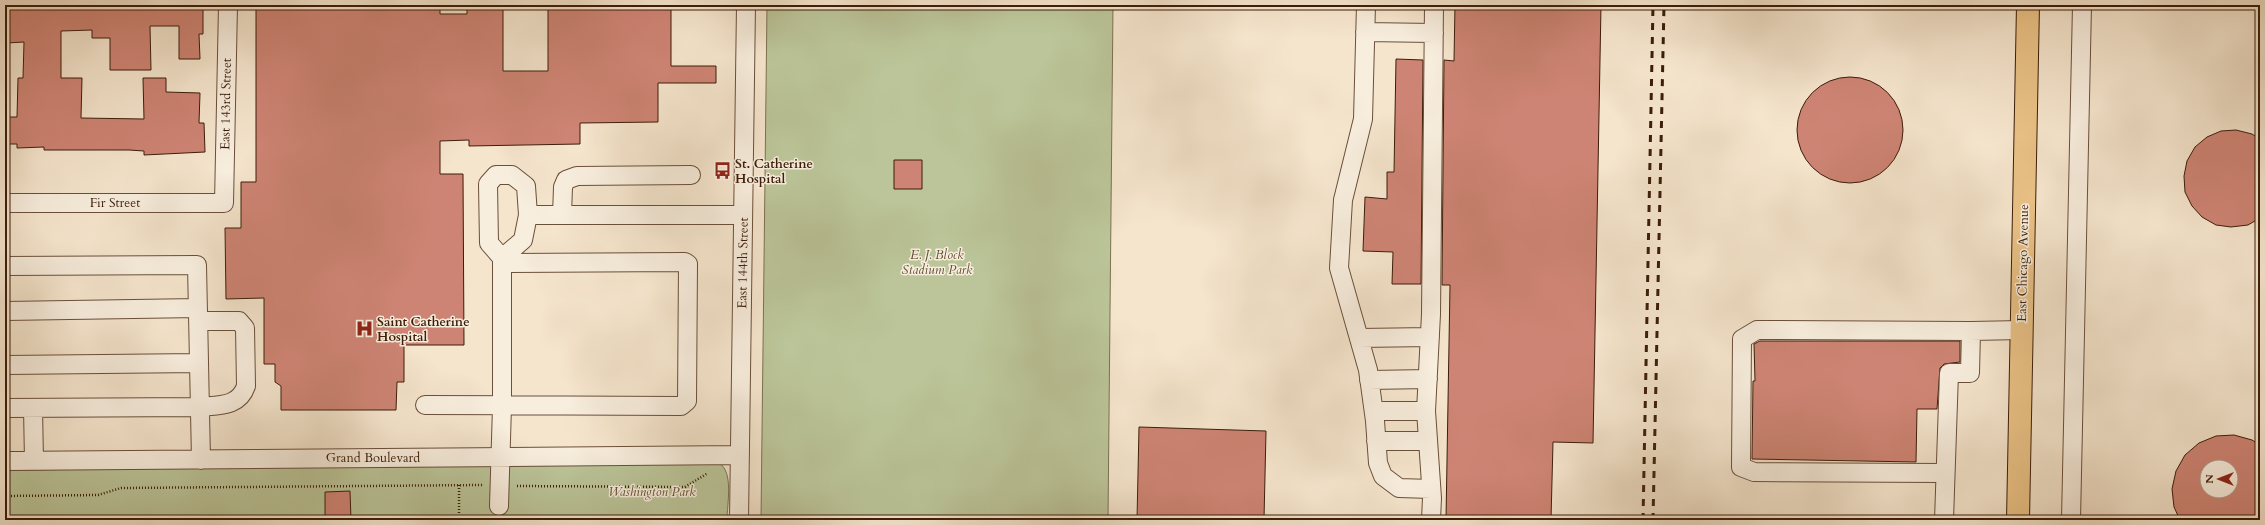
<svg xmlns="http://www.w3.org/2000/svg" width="2265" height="525" viewBox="0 0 2265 525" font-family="Cardo,serif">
	<rect width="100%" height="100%" fill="#f5e5cd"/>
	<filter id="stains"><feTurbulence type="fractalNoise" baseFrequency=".005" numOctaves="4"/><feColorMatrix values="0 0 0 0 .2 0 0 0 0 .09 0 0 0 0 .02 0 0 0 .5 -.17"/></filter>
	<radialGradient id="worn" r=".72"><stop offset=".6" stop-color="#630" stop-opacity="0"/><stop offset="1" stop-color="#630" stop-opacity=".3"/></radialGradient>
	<path fill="#bbc599" stroke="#7c7151" d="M767,5h346l-5,515h-347z
		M719,463c15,9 8,41 8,57h-722v-50z"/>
	<path fill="#ce8474" stroke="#3c1d09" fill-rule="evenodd" d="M6,5h197v29h-4l1,25h-21v-33h-29l1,44h-41v-32h-18v-8l-31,1v47h21l-1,40 63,1 -1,-41h23v14l34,1 -1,30h5l1,29 -61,3v-4l-15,-1h-85v-3l-27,1v-4h-12v-27h12l1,-39h5l1,-36 -17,1z
		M256,5h168v3h16v6h27v-9h36v66h45v-66h123v61h45v17h-58v39l-78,1v21l-111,2v-6l-29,1v33h23l1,171h-60v37h-7l-1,28h-115v-24l-6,-4v-18h-11v-66l-38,1 -1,-71h16v-46h15z
		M1455,5h146l-8,438 -40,-1 -2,78h-105l4,-235h-8l2,-225 10,1z
		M1396,59l27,1 -2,224h-29l1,-32 -30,-1 2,-54 22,2v-27h7z
		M1797 130a53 53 0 1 1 106 0a53 53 0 1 1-106 0Z
		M2236,130l16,4 8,5v79l-12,7 -17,2 -15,-2 -14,-8 -10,-11 -7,-14 -1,-16 3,-15 8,-14 12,-10 14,-6z
		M894,160h28v29h-28z
		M1760,341h200v21l-16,2 -4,4 -3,41h-20l-1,53 -164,-3 1,-78h2l-1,-37z
		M1139,427l127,4 -2,89h-127z
		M2234,435l18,5 8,5v75h-80l-6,-13 -2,-18 4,-18 9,-16 14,-12 17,-7zM2207,467h24v24h-24z
		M350,491l1,29h-26v-28z"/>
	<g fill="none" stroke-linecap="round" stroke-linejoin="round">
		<defs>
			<path id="minor" d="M1366,5l-3,114 -20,81 -4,68 29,102 7,51 3,42 5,13 16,12 32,1
				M1365,32l69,1
				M5,203h219l4,-198
				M528,215h215
				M562,215l1,-28 3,-7 11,-4 114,-1
				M5,266l192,-1 4,195
				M5,311l193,-3
				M1359,338l71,-1
				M5,365l194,-2
				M1369,380l59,-1
				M425,405l256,1 6,-5 1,-137 -3,-2 -183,1
				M5,408l195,-1c19,-2 39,0 46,-21l-1,-58 -6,-7h-41
				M33,408l1,53
				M1374,411h52
				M1376,441h51
				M5,461l735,-6
				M1945,473l-191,-1 -13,-5 1,-128 15,-9 214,1
				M499,506l3,-100v-148l-13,-15 -1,-59 8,-9h16l14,11 2,29 -5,25 -21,18
				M739,520l7,-515
				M1431,520l1,-22 -6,-87 5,-97 3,-309
				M1944,520l5,-147h21l1,-42 51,-1
				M2071,520l11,-515"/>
			<path id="major" d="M2018,520l10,-515"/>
		</defs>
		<use href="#minor" stroke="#6a4f3a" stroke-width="20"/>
		<use href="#major" stroke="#3c1d09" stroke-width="24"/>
		<path stroke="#3c1d09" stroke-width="2.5" stroke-dasharray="1 2" stroke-linecap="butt" d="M459,485v35
			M517,486l168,1 23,-14
			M5,496l93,-1 23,-7 363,-3"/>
		<use href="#minor" stroke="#f8eede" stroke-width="18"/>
		<use href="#major" stroke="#eac286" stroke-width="22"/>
		<path stroke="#3c1d09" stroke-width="3" stroke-dasharray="7 7" stroke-linecap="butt" d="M1643,520l10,-515
			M1653,520l11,-515"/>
	</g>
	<defs>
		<symbol id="bus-bare" viewBox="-9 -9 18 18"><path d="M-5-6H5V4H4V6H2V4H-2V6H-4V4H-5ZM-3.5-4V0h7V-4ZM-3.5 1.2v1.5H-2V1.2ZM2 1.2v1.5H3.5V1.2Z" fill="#8f2418" stroke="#f8eede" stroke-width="2.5" paint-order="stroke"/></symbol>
		<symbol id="hospital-bare" viewBox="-9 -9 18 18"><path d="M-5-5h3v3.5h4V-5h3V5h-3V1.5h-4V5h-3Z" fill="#8f2418" stroke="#f8eede" stroke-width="2.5" paint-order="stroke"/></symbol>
	</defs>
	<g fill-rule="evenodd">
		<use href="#bus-bare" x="710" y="158" width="25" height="25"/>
		<use href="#hospital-bare" x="352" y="316" width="25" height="25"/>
	</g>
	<g text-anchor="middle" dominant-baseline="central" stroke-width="3" stroke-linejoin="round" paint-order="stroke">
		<g font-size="13" fill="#3c1d09" stroke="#f8eede">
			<text transform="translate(226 104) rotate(-89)">East 143rd Street</text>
			<text x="115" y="203">Fir Street</text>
			<text transform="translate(743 263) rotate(-89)">East 144th Street</text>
			<text transform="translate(2023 263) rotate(-89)">East Chicago Avenue</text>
			<text x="373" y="458">Grand Boulevard</text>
		</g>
		<g font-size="13" font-weight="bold" fill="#3c1d09" stroke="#f8eede" text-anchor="start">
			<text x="735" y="164">St. Catherine<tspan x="735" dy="15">Hospital</tspan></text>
			<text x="377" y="322">Saint Catherine<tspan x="377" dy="15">Hospital</tspan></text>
		</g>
		<g font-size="13" font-style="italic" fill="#624f34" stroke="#f8eede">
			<text x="937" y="255">E. J. Block<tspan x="937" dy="15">Stadium Park</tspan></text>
			<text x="652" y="492">Washington Park</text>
		</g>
	</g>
	<rect width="2265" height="525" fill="none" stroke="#f5e5cd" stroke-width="20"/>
	<rect x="6" y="6" width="2253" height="513" fill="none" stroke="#3c1d09" stroke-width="2"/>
	<rect x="10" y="10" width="2245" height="505" fill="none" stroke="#3c1d09"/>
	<g transform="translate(2219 479) rotate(270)"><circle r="19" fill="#f8eede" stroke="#ad9a89"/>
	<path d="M0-3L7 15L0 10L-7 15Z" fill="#8f2418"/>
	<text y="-6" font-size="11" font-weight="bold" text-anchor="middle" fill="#3c1d09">N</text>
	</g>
	<rect width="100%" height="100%" filter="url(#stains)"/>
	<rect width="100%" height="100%" fill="url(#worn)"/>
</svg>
